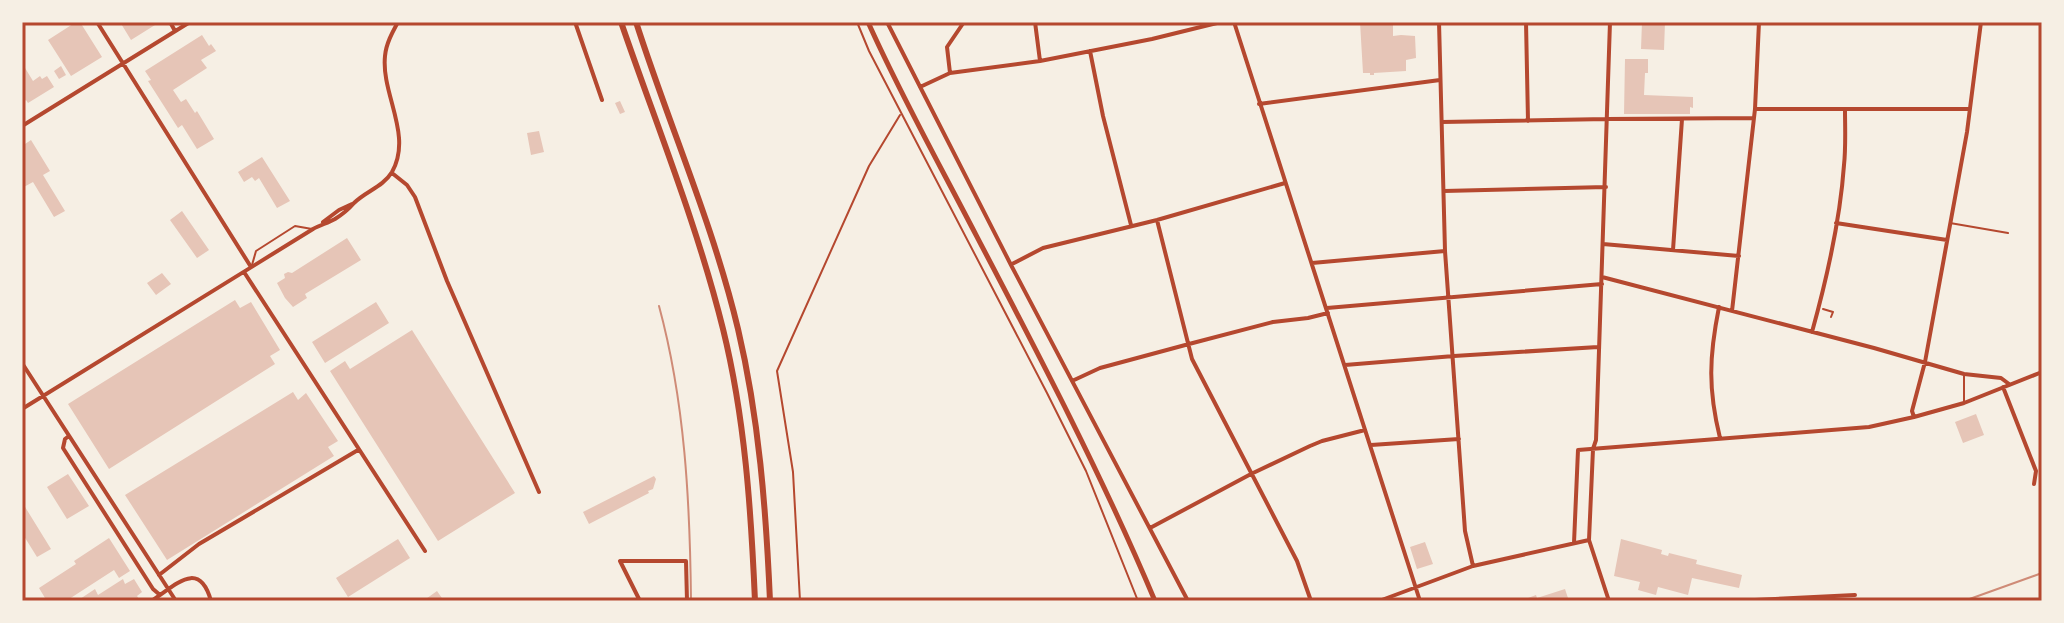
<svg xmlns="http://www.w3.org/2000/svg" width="2064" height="623" viewBox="0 0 2064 623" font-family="'Public Sans',sans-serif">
	<rect width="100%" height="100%" fill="#f6efe4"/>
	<path fill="#e6c5b7" d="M76,22h4l22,35 -31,19 -23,-36z
		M120,22h33l2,3 -24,15z
		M1360,22h33v14l8,-1 14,1 1,22 -10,2v11l-32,2v2h-4v-2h-7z
		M1642,22h23l-1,28 -23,-1z
		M202,35l7,11 2,-2 5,7 -15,9 6,8 -34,22 8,12 5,-3 9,14 2,-2 17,28 -17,10 -15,-24 -4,3 -30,-47 3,-1 -6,-9z
		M1625,59h23v14h-3l-1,22 49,2v11l-3,-1v7h-66z
		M22,63l11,18 7,-5 2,3 5,-3 7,11 -26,16 -2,-3 -4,2z
		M61,66l5,9 -7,4 -5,-8z
		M620,101l5,11 -5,2 -5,-11z
		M539,131l5,21 -13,3 -4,-22z
		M31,140l19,31 -7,4 22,36 -11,6 -21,-35 -11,6v-42z
		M262,157l28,44 -13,7 -18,-30 -4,3 -3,-4 -8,5 -6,-10z
		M182,211l27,39 -12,8 -27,-38z
		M347,238l14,22 -56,34 2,4 -14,9 -8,-9 -8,-15 8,-5 -1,-4 4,-2 4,1z
		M162,273l9,11 -15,11 -9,-12z
		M235,300l5,8 11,-6 29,48 -10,6 5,8 -166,105 -41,-65z
		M376,302l13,21 -64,40 -13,-21z
		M412,330l103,163 -77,48 -108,-170 15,-10 5,8z
		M293,392l5,8 8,-7 32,48 -10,6 6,9 -167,104 -42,-65z
		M1976,414l8,21 -21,8 -8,-21z
		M68,474l21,32 -22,13 -20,-32z
		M654,476l2,3 -3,10 -5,2 1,2 -60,31 -6,-12z
		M22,502l29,47 -14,8 -15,-24z
		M109,538l21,33 -11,7 -5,-8 -48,31h-26l5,-3 -6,-10 37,-24 -2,-3z
		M398,539l12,19 -62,39 -12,-19z
		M1621,539l41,11 -1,4 7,2 1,-3 28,7 -1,4 46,11 -3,13 -47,-10 -4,17 -30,-8 -2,8 -18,-5 2,-8 -26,-6z
		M1425,542l8,22 -16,5 -7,-22z
		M123,579l2,5 9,-5 8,13 -5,4 2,3 -4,2h-58l18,-12 3,6z
		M1565,589l4,12h-49l16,-6 1,3z
		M437,591l7,10h-21z"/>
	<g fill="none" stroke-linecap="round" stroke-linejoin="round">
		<path stroke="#b5482f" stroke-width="2" d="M857,22l12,29 178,342 39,78 52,130
			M1823,309l10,3 -2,5
			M800,601l-7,-129 -16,-101 92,-205 31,-51"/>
		<path stroke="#b5482f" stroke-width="2" d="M1950,223l58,10
			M252,265l4,-14 39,-25 17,3
			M1964,376v26"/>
		<path stroke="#b5482f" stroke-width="4" d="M97,22l154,245
			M170,22l5,9
			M575,22l27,78
			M887,22l124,243 177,336
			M1035,22l5,39
			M1234,22l186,579
			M1439,22l6,229 20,280 8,35
			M1526,22l2,99
			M1090,51l13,65 28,109
			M950,73l-3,-26 17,-25
			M920,87l30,-14 90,-12 112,-22 69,-17
			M1259,104l181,-24
			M1755,109h215
			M1442,122l165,-3 147,-1
			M22,126l168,-104
			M392,173l15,12 8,12 32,84 92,211
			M1444,191l162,-4
			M1157,220l35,139 105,202 14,40
			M323,222l16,-12 13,-6
			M1836,223l111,17
			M1603,244l136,12
			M1673,250l9,-131
			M1312,263l133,-12
			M1012,264l31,-16 114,-28 128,-37
			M244,272l181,279
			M1602,277l272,71 90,26 37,4 8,6
			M1719,307c-10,50 -11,82 1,131
			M1327,308l275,-24
			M1732,311l23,-202 4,-87
			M1812,332c15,-54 28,-110 32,-167 2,-18 1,-38 1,-56
			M22,363l154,238
			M1345,365l109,-9 144,-9
			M1072,381l28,-13 89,-24 84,-22 35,-4 20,-5
			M2003,387l33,84 -2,13
			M22,409l291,-180c7,-4 15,-6 22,-10 8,-5 13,-9 19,-16 12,-12 29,-16 38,-31 21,-37 -11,-78 -7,-116 1,-12 7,-23 13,-34
			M1914,417l-2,-6 13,-49 42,-230 14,-110
			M69,436l-4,3 -2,9 90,141 7,6
			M1371,445l88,-6
			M1150,528l101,-54 59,-28 12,-5 43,-11
			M1574,543l4,-93 291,-23 45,-10 50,-14 78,-31
			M159,575l40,-31 159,-94
			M151,601c24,-15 48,-43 60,0
			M640,601l-20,-40h66l1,40
			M1379,601l94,-35 116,-26
			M1609,601l-20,-61 4,-91 3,-9 14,-418
			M1735,601l120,-6"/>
		<path stroke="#b5482f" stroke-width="5" d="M868,22c29,65 63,127 96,190 67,128 135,256 191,389"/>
		<path stroke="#b5482f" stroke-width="6" d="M621,22c35,102 76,202 102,307 22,89 28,181 32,272
			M636,22c33,103 77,202 102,307 21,89 28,180 32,272"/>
		<path stroke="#cf8b77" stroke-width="2" d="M659,306c26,96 31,196 32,295
			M1964,601l78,-28"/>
	</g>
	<rect width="2064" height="623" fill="none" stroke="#f6efe4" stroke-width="48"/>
	<rect x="24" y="24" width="2016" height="575" fill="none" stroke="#b5482f" stroke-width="3"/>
</svg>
